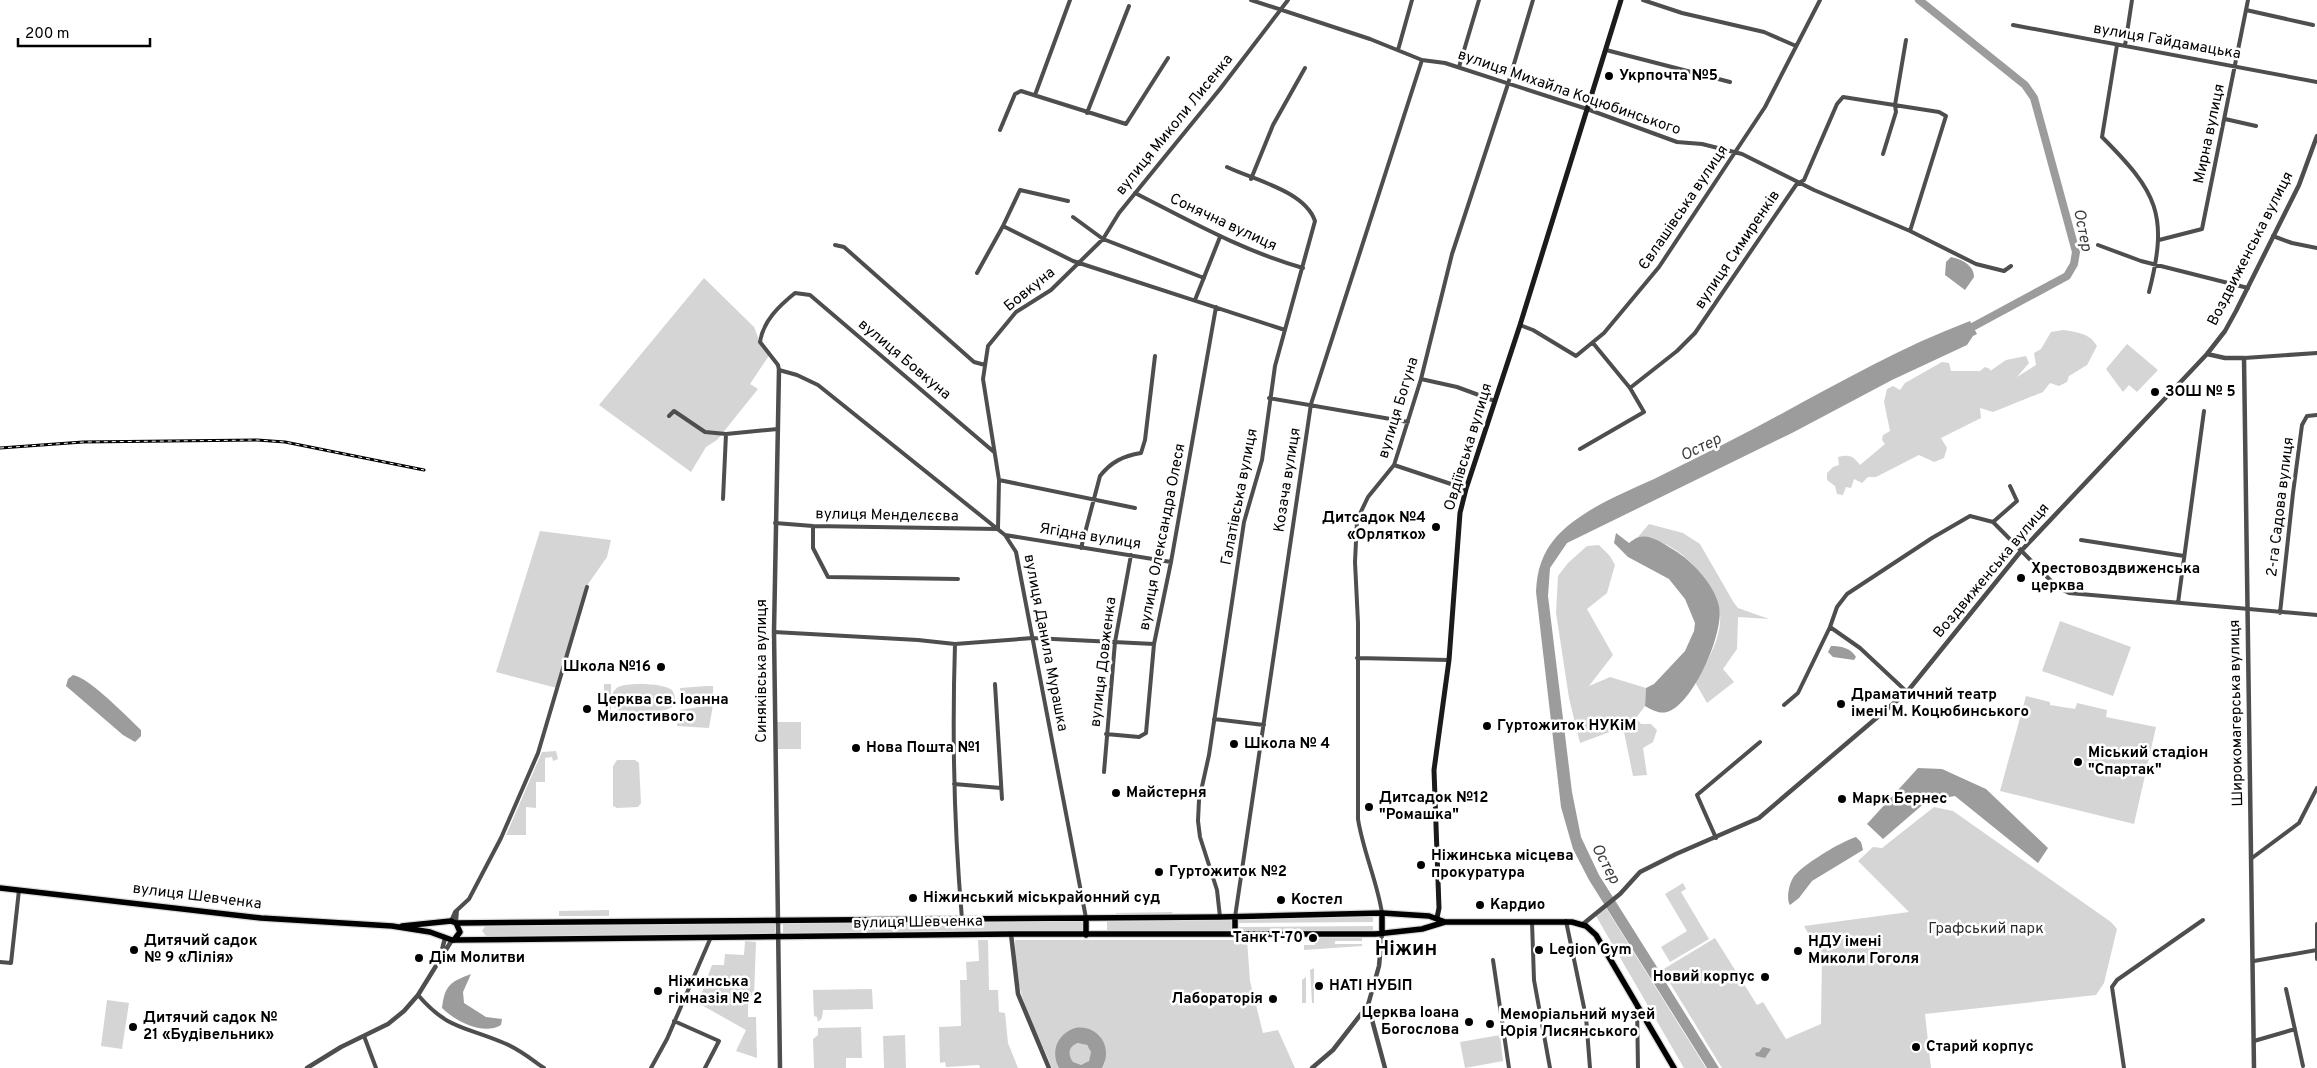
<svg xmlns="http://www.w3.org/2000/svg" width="2317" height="1068" viewBox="0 0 2317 1068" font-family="Overpass,sans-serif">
	<rect width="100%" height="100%" fill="#fff"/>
	<path fill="#d5d5d5" d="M704,278l50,49 6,15 10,12 -20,30 8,5 -41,51 -11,7 -15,25 -92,-67z
		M2063,330c13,2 27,3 34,16l-10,19 -18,11 -2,6 -8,4 -9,-3 -7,9 -50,20 -13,-4 1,10 -40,20 6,10 -3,10 -10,4 -15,-7 -43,22h-8l-6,6 -8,-4 -3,9 -5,-1 -3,8 -6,-1 -2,-8 -8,-6v-7l6,-6 6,-2 -1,-8c12,-3 15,-1 22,8l25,-21 -3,-4 1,-5 7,-4 -6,-29 3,-13 6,-3 7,4 5,-7 37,-21 7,1 2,8h29l5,-4 5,2v2l16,-11 20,-4 3,7 -12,14 19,-12 -2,-12 7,-4 10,-17z
		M2127,344l31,26 -21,22 -8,-7 -6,7 -17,-23z
		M1649,524l34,9 17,11 34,59 4,5 31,11 -31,-2 -1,32 -14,20 11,13 -27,21 -12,-21c13,-22 30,-48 24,-76 -1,-4 -5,-9 -7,-14 -15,-28 -40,-53 -74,-55z
		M540,531l71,9 -4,17 -21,30 -29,101 -61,-16z
		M1599,545l11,11 5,9 -8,28 -20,16 26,46 -24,31 21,-9 36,11 -1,18 -9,12 5,6h10l6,6 -4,12 -10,6 4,27 -14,1 -10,-49 -43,16 -11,-45 -13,-85 2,-37 10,-13 19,-17z
		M2060,621l71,26 -18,49 -71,-25z
		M604,684h7v12c2,-4 4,-7 7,-9 9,-5 47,-4 54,3 13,23 -17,22 -31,22 -7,0 -17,2 -23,-2 -4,-2 -5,-5 -7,-9v11l-7,1z
		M707,686h6v17l-34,3 1,-18z
		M2026,696l24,6v3l25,4 2,-6 30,7 -1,7 50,10 -22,97 -134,-33z
		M713,705l-4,23 -32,-2 2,-16z
		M777,722h24v27h-24z
		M542,752l14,-1 2,8 -5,2 -1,-4 -7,1v24h-9v26l-10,-1v28h-20z
		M617,760h18l4,3 2,40 -3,4 -21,1 -4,-2v-40z
		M1934,807l19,4 158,111 6,7 -13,54 -8,12 -171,19 6,54h-209l-60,-98 53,-32 42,67 6,-3 23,37 35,-15 1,-67 -18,-31 105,-14 -51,-51 15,-14 9,1z
		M1683,883l3,6 -5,3 28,47 -39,23 -9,-15 26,-16 -22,-37z
		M1606,908l100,160h-22l-88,-152z
		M609,910v6h-50v-5z
		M1173,912l-3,3h-54v-2z
		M1373,917v5l-135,1v-5z
		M1231,919v13l-124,1v-13z
		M1083,920v12l-300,3v-12z
		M775,923v12l-289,1 -4,-5 4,-6z
		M1373,926v5l-135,1v-5z
		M1321,938h41v3h-27v3h27v2l-58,4v-5h11v-5z
		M978,940h10l1,50h9l1,22 6,1 3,30 10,25h-38l-1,-3 -33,2 -1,-5 -5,1 -1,-36 22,-1 -1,-46h7l-1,-18 13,-1z
		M1015,940h232l3,41 13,52 15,-3 17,38h-193l3,-6 -5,-26c-22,-21 -56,5 -41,32h-7c-12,-30 -29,-59 -35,-92 -1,-12 -2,-24 -2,-36z
		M745,941l11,1 -2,54h-6v21h8l1,41 -21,-7 10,-21 -48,-27 14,-38h12l1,-11 19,1z
		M1314,968v35h-2l-2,-33z
		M1306,977v26h-4v-23z
		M872,989l1,20 -50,1 -1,8 -4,4 -1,-5 -3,-1 -1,-26z
		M107,1000l22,3 -7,46 -21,-3z
		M861,1027l1,31h-16v10h-32l-1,-29 5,-4v-7z
		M905,1035l1,33h-22l-1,-32z
		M1500,1035l3,26 -38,7 -5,-26z
		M1069 1054a11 11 0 1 1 22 0a11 11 0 1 1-22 0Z"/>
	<path fill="#9c9c9c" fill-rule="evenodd" d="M1951,257c10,2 23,8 23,20l-9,13 -20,-15 1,-13z
		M1970,321l7,13 -4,2 -6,9 -75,35 -100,53 -225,110 -17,25 -2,28 24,196 9,45 18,38 63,100 4,2 -3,1 56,90h-12l-118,-188 -16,-31 -12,-42 -25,-215c1,-22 6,-39 21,-56 26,-27 64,-42 97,-57 24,-12 48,-24 72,-36 81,-41 159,-90 244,-122z
		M1616,533l13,10c3,-2 6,-5 10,-6 12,-3 25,7 35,13 18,11 40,34 45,56 6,25 -26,99 -52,106 -8,2 -15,-2 -22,-6l1,-18 8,-4 31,-33 9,-20 1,-8 -10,-24 -16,-20 -41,-22 -14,-14z
		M1831,646c10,0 20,2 25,11l-2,3 -21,-3 -5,-5z
		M73,675c17,3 54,42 68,55v6l-6,6 -12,-7 -57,-49 2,-7z
		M1918,768l24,1 44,20 62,59 -10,15 -83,-67 -28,5 -44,38 -16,-15z
		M1856,837l5,5 2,8 -51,31 -13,17 -9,7c-4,-6 -1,-21 3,-27 7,-12 49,-37 63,-41z
		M471,974l-8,18 1,11 22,14 16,2 -1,6c-18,11 -46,-4 -59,-17 3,-23 8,-26 29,-34z
		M1075,1028c23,-4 39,19 27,40h-43c-9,-16 -2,-34 16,-40zM1078,1043l9,2 4,7 -2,9 -8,4 -8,-3c-6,-8 -4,-16 5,-19z
		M1763,1047l8,2 -6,9 -9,-2 -1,-3 4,-1z"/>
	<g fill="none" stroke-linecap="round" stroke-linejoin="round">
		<path stroke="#9c9c9c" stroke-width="8" d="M1919,0l106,85 9,13 42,154 -2,12 -7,12 -102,55"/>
		<defs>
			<path id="primary" d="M0,888l261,30 131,8 38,6 22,8 559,-6h365l46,-5 23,-7h127l14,4 10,9 78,133
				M1382,913v20
				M1086,918v17
				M402,926l49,-5 5,2 764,-6 162,-4 47,3 16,6
				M1235,934v-17
				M454,940l6,-8 -4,-9"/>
		</defs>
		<use href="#primary" stroke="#dbdbdb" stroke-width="8"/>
		<path stroke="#4e4e4e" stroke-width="4" d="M1251,0l119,39 52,21 23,3 142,46 90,33 25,2 40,10 72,36 96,41 66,33 28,7 7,-5
			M1643,0l39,13 82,19 32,14
			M2246,10l67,15
			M2013,25l304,57
			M2117,45l-15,92c55,55 67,77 47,155
			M2125,46l7,-46
			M1398,50l14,-50
			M1606,50l124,32
			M1459,67l20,-67
			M1035,95l35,-95
			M1087,113l42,-107
			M2225,119l31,7
			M1000,130l15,-36 6,-3 105,33 42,-66
			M1883,154l13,-42 -1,-7 11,-65
			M1251,179l22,-54 32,-57
			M1135,193c55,28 108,58 168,75
			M1073,217l30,22 101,39
			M1003,226l70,35 212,69
			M2273,236l19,7 25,5
			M2159,240l43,-11 46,-229
			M835,245l9,2 130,115 11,3
			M2098,245l43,16 107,27
			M977,273l26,-47 17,-36 48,11
			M1195,300l25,-63
			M1520,325l13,5 43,26 28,-23 55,-66 106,-160 55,-107
			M2244,358l73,-5
			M1421,379l36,8 38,14
			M1630,388l47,-37 18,-18 101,-148 8,-5 33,-76 6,-7 96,15 7,4 -36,115
			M1269,398l139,24
			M669,416l5,-5 31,21 21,2
			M1580,449l64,-37 -14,-24 -37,-45
			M994,452l-184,-157 -15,-2c-16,13 -32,28 -35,49l18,23 1,5 18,5 21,10 187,150 11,17 70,366
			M1394,465l72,24
			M999,480l136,28
			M723,499l3,-65 52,-5
			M1993,522l24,-21 -7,-15
			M775,523l38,3 185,3 1,-49 -16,-101 5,-33 28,-34 35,-22 52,-51 16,-26 101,-124 68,-89
			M813,526v22l15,29 130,2
			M1005,535l166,27
			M2081,540l103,16
			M1081,548l19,-72c11,-14 23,-20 41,-23l4,-13 10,-84
			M2178,603l26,-192
			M2280,613l13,-120 9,-68 5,-9 10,-1
			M774,632l144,8 37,4 78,-6 121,6
			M955,644c-3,92 -1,183 7,275
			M1357,658l92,2
			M995,684l7,115
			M1907,692l-47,-44 -30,-21 7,-20 10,-13 85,-56 38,-22 23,6 64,65 12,6 248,22
			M1784,705l14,-12 32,-66
			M1214,719l50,6
			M1106,734l33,3 7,-4 8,-89 17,-82 45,-255
			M1104,772l11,-130 16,-87
			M954,784l47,4
			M1716,838l-19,-43 63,-53
			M2252,858l47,-35 18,-35
			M1382,913c-5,-32 -19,-62 -24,-94v-196l-3,-61 2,-42 11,-23 26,-32 7,-22 20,-64 31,-125 56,-170 25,-84
			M1220,917l-3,-27 -17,-53 -2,-16 1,-21 10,-45 35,-233 18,-62 13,-94 40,-145c-10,-30 -61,-41 -88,-54
			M1235,917l76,-513 111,-344
			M451,921l4,-9 14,-13 32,-61 37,-85 49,-166
			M1566,921l20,96 4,51
			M1532,922l2,58 16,88
			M456,923l1,-13
			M2317,924v35
			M1493,960l16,108
			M2254,961l63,-11
			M0,962l11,1 8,-73
			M2286,989l17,77
			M418,995c30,35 47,31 86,48 15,6 27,16 40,25
			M1637,1005l1,63
			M674,1021l45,20 -14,27
			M364,1036l12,32
			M2254,1041l41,-12
			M651,1068l16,-29 44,-102
			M2124,1068l-12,-81 5,-7 86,-60"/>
		<path stroke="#4e4e4e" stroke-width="4.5" d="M2207,354l18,4h19l10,710
			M779,370l-5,262 6,436
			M1583,924l37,-30 20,-22 36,-18 83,-36 148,-126 114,-141 186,-197 18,-23 11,-20 63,-126 18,-49
			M1382,933l-3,33 -11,39 17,63
			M1011,934l7,60 31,74
			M441,954l4,-16
			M307,1068l34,-21 47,-23 16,-13 14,-16 34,-55
			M1312,1068l21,-18 35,-45"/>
		<path stroke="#1b1b1b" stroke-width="5" d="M1437,918l2,-10 -5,-138 15,-110 11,-147 6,-24 54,-164 101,-325"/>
		<use href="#primary" stroke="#000" stroke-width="5.5"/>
		<defs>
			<path id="rail" d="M0,448l83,-6 174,-2 28,2 139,28"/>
		</defs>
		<use href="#rail" stroke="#000" stroke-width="3"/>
		<use href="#rail" stroke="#fff" stroke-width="1" stroke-dasharray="4" stroke-linecap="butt"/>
	</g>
	<g fill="#000" stroke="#fff" stroke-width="2">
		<circle cx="1609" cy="76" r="5"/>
		<circle cx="2155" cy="392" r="5"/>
		<circle cx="1436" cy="527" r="5"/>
		<circle cx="2021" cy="578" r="5"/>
		<circle cx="661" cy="667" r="5"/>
		<circle cx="1841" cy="704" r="5"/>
		<circle cx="587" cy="709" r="5"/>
		<circle cx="1487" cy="726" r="5"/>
		<circle cx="1234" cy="744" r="5"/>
		<circle cx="856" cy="748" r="5"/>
		<circle cx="2078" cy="762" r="5"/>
		<circle cx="1116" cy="793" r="5"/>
		<circle cx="1842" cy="799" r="5"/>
		<circle cx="1369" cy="807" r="5"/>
		<circle cx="1421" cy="865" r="5"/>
		<circle cx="1159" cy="872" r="5"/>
		<circle cx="913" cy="898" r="5"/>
		<circle cx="1281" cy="900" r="5"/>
		<circle cx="1480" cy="905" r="5"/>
		<circle cx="1313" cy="938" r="5"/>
		<circle cx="134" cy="950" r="5"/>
		<circle cx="1539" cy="950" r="5"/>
		<circle cx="1798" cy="951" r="5"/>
		<circle cx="419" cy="958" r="5"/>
		<circle cx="1765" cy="977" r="5"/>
		<circle cx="1319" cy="986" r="5"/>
		<circle cx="658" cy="991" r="5"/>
		<circle cx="1273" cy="999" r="5"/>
		<circle cx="1469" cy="1022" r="5"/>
		<circle cx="1490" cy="1024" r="5"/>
		<circle cx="133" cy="1027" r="5"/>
		<circle cx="1916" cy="1047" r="5"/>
	</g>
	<g text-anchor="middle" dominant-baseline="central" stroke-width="5" stroke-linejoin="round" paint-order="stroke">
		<g font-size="15" fill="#000" stroke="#fff">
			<text transform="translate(2167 42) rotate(10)">вулиця Гайдамацька</text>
			<text transform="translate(1569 93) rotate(19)">вулиця Михайла Коцюбинського</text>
			<text transform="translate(1175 125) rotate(-51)">вулиця Миколи Лисенка</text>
			<text transform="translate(2210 134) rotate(-78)">Мирна вулиця</text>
			<text transform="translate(1684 208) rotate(-56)">Євлашівська вулиця</text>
			<text transform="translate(1223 223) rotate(25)">Сонячна вулиця</text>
			<text transform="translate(2251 249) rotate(-63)">Воздвиженська вулиця</text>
			<text transform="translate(1738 250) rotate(-56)">вулиця Симиренків</text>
			<text transform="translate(1030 290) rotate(-39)">Бовкуна</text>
			<text transform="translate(904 360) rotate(40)">вулиця Бовкуна</text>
			<text transform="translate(1399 408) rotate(-73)">вулиця Богуна</text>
			<text transform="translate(1469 447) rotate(-73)">Овдіївська вулиця</text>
			<text transform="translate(1288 480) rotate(-81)">Козача вулиця</text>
			<text transform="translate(1240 497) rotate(-79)">Галатівська вулиця</text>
			<text transform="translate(2281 507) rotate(-83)">2-га Садова вулиця</text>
			<text transform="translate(887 516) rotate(1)">вулиця Менделєєва</text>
			<text transform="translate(1090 537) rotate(9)">Ягідна вулиця</text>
			<text transform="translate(1163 537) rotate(-79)">вулиця Олександра Олеся</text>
			<text transform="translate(1992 571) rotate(-50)">Воздвиженська вулиця</text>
			<text transform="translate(1045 643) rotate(79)">вулиця Данила Мурашка</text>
			<text transform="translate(1104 662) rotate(-83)">вулиця Довженка</text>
			<text transform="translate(762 671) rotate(-90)">Синяківська вулиця</text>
			<text transform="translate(2237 713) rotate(-91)">Широкомагерська вулиця</text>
			<text transform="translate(197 897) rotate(7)">вулиця Шевченка</text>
			<text transform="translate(918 923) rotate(-1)">вулиця Шевченка</text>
		</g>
		<g font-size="15" font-weight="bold" fill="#000" stroke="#fff" text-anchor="start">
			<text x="1619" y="76">Укрпочта №5</text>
			<text x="2165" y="392">ЗОШ № 5</text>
			<text x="1426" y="518" text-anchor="end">Дитсадок №4<tspan x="1426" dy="17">«Орлятко»</tspan></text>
			<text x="2031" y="569">Хрестовоздвиженська<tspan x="2031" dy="17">церква</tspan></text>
			<text x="651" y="667" text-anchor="end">Школа №16</text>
			<text x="1851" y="695">Драматичний театр<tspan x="1851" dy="17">імені М. Коцюбинського</tspan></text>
			<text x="597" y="700">Церква св. Іоанна<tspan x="597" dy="17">Милостивого</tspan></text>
			<text x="1497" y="726">Гуртожиток НУКіМ</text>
			<text x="1244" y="744">Школа № 4</text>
			<text x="866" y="748">Нова Пошта №1</text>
			<text x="2088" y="753">Міський стадіон<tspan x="2088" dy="17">"Спартак"</tspan></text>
			<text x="1126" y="793">Майстерня</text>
			<text x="1379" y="798">Дитсадок №12<tspan x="1379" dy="17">"Ромашка"</tspan></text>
			<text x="1852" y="799">Марк Бернес</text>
			<text x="1431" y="856">Ніжинська місцева<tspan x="1431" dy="17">прокуратура</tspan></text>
			<text x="1169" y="872">Гуртожиток №2</text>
			<text x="923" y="898">Ніжинський міськрайонний суд</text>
			<text x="1291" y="900">Костел</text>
			<text x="1490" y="905">Кардио</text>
			<text x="1303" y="938" text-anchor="end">Танк Т-70</text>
			<text x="144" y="941">Дитячий садок<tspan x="144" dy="17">№ 9 «Лілія»</tspan></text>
			<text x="1808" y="942">НДУ імені<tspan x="1808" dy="17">Миколи Гоголя</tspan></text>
			<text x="1549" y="950">Legion Gym</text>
			<text x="429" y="958">Дім Молитви</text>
			<text x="1755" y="977" text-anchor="end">Новий корпус</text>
			<text x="668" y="982">Ніжинська<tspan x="668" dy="17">гімназія № 2</tspan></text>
			<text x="1329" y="986">НАТІ НУБІП</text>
			<text x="1263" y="999" text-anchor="end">Лабораторія</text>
			<text x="1459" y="1013" text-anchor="end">Церква Іоана<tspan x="1459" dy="17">Богослова</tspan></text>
			<text x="1500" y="1015">Меморіальний музей<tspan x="1500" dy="17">Юрія Лисянського</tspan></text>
			<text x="143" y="1018">Дитячий садок №<tspan x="143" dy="17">21 «Будівельник»</tspan></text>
			<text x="1926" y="1047">Старий корпус</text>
		</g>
		<g font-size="15" fill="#2c2c2c" stroke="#fff">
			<text x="1986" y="929">Графський парк</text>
		</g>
		<g font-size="16" font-style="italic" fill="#3d3d3d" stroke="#fff">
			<text transform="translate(2082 230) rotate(79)">Остер</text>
			<text transform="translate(1701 448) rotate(-26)">Остер</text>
			<text transform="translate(1605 864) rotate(62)">Остер</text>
		</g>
		<g font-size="20" font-weight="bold" fill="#000" stroke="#fff">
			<text x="1406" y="950">Ніжин</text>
		</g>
	</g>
	<path d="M18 38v8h132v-8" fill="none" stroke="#000000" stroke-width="2.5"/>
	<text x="25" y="38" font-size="15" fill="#000000" stroke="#ffffff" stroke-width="4" paint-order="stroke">200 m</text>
</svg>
